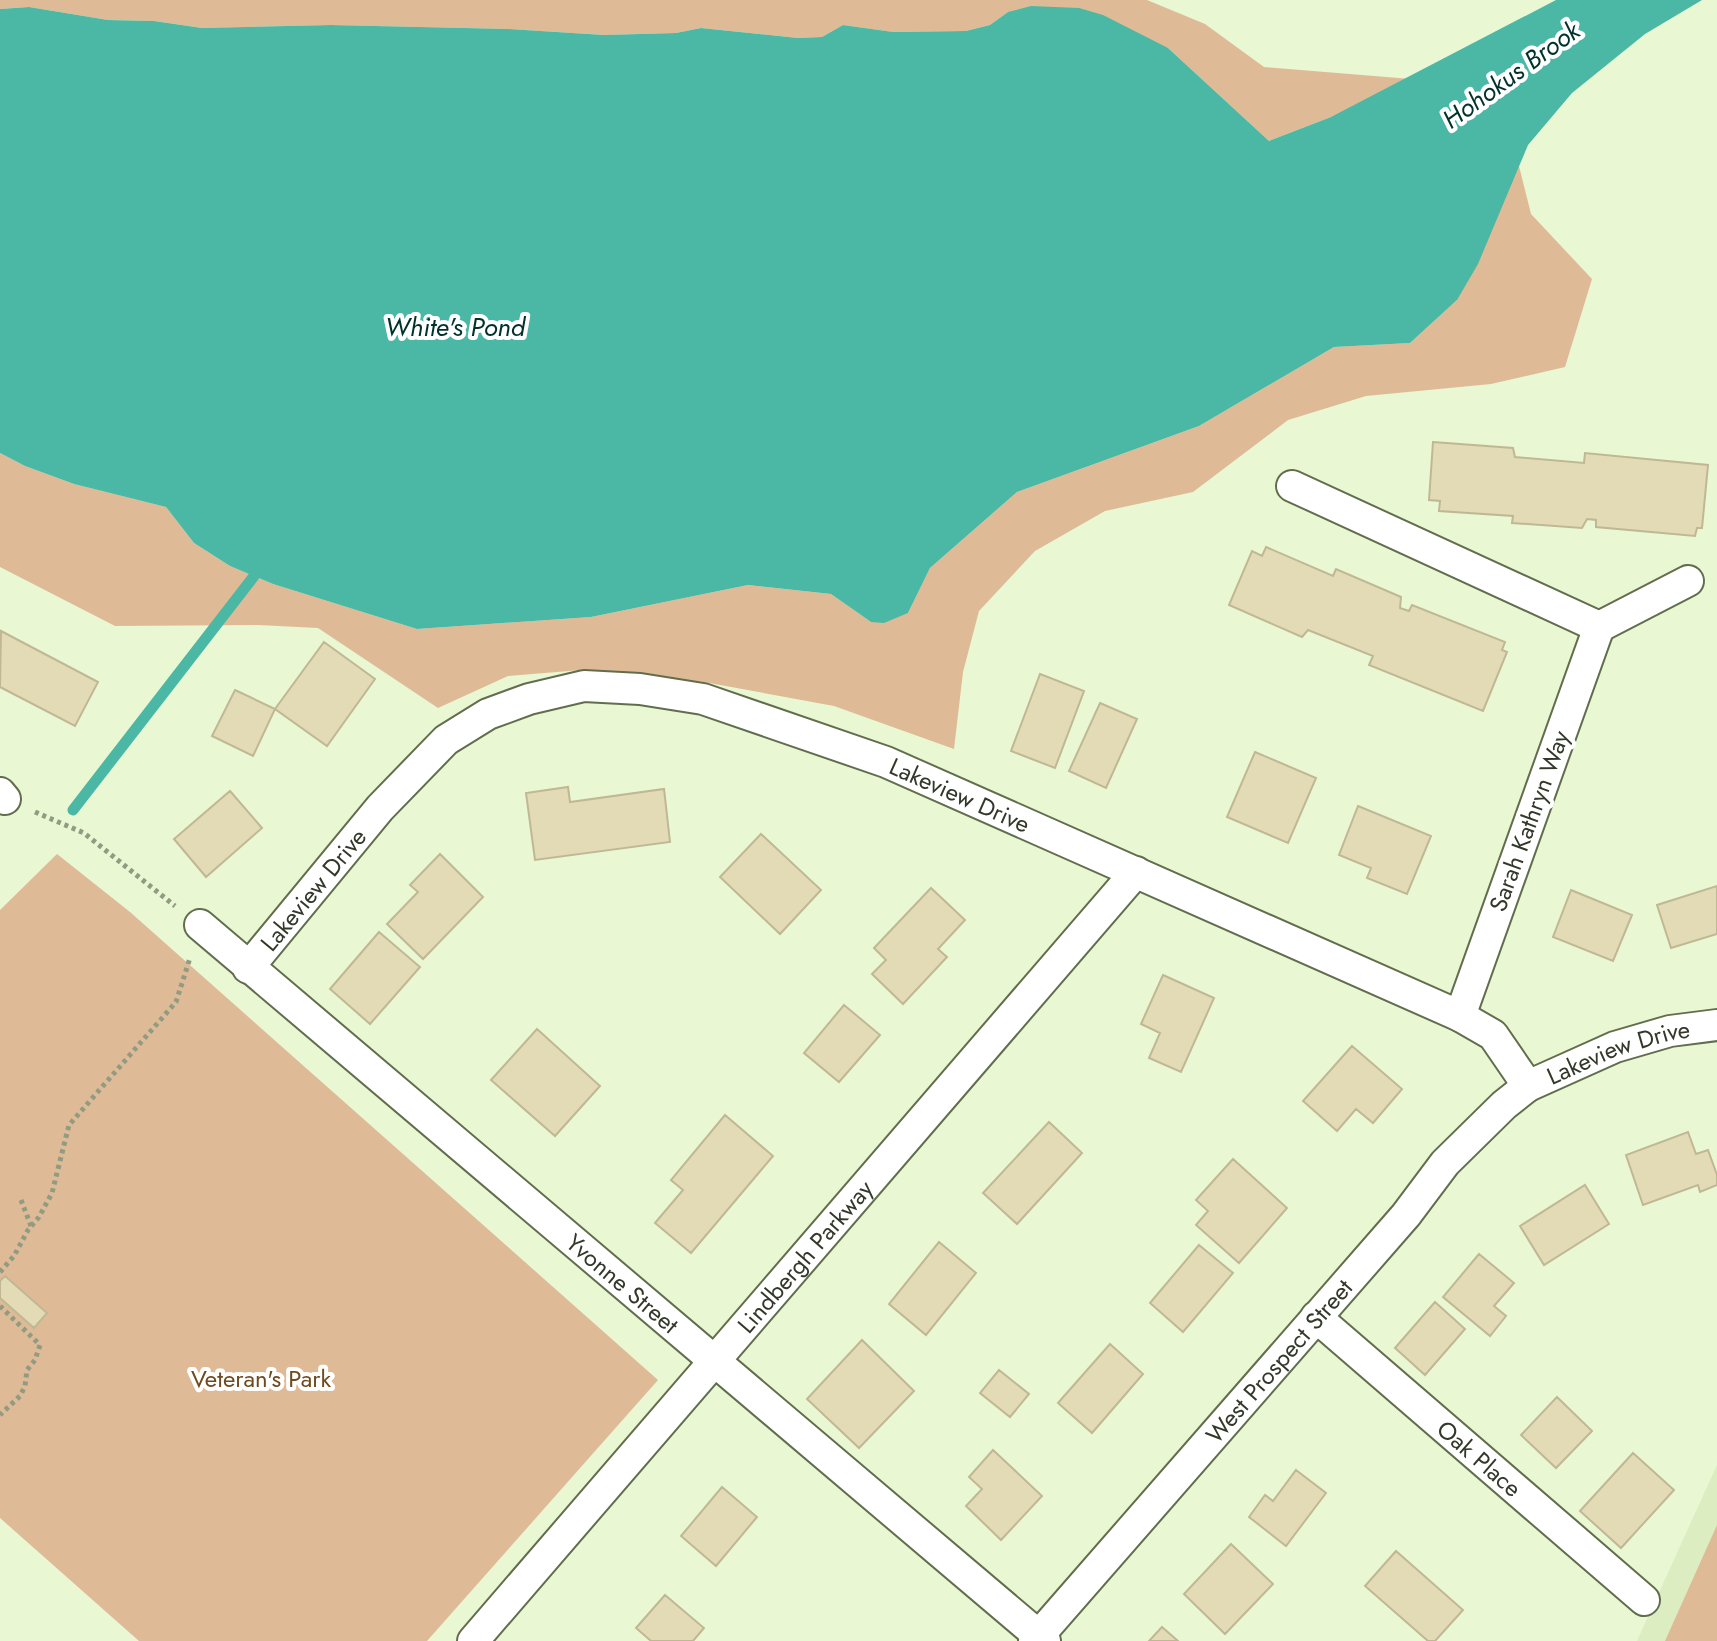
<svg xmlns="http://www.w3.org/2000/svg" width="1717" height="1641" viewBox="0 0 1717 1641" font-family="Jost,sans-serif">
	<rect width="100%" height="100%" fill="#e9f7d3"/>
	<path fill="#ddedc2" d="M1717,1465v176h-80z"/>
	<path fill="#debb96" d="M0,0h1147l58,24 59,43 147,12 108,87 12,48 61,65 -27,88 -74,17 -125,12 -78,24 -95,72 -88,19 -70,40 -56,60 -16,61 -9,77 -120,-43 -130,-24 -123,-12 -73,6 -70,32 -120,-80 -60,-3 -143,1 -115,-59v-114l25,13 49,18 92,23 28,36 36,23 43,18 144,45 174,-12 157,-32 83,9 40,28 37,-9 22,-45 87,-76 182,-66 135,-79 76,-4 47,-43 -126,-183 -62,24 -101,-93 -160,-36 -18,13 -24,6 -74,1 -49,-7 -21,12 -24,1 -97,-10 -25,5 -72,2 -95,-6 -178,-4 -129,3 -48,-7 -46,-1 -79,-13 -29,2z
		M57,854l73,58 528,468 -231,261h-288l-139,-123v-608z
		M1717,1525v116h-52z"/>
	<path fill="#4bb7a5" d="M1556,0h146l-57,34 -73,59 -44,52 -50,119 -21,36 -47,43 -76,4 -135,79 -182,66 -87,76 -22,45 -24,10 -13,-1 -40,-28 -83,-9 -157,32 -174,12 -144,-45 -43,-18 -36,-23 -28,-36 -92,-23 -49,-18 -25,-13v-444l29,-2 79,13 46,1 48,7 129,-3 178,4 95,6 72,-2 25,-5 97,10 24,-1 21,-12 50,7 73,-1 24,-6 18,-13 23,-6 48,2 24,7 65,33 101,93 62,-24z"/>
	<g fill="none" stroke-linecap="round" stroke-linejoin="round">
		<path stroke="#4bb7a5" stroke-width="11" d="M73,810l181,-234"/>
	</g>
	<path fill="#e3dbb6" stroke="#c0b894" stroke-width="2" d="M1433,442l80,6 2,9 69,6 1,-10 123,12 -6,63h-5l-2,8 -99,-9v-7l-9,-1 -5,9 -70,-5 1,-7 -74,-5 1,-10 -11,-1z
		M1266,547l67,29 3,-7 65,28 -1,11 9,3 3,-6 93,37 -3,8 5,2 -24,59 -114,-46 4,-9 -65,-26 -6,7 -73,-32 23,-54 10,5z
		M1,631l97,51 -23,44 -75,-39z
		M324,642l51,37 -48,67 -52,-37z
		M1040,674l44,17 -29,77 -44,-17z
		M235,690l40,19 -22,47 -41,-20z
		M1100,703l37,16 -31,69 -37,-17z
		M1255,752l61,26 -28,65 -61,-26z
		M568,787l2,15 94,-13 6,53 -135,18 -9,-67z
		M230,791l32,37 -56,49 -32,-38z
		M1358,806l73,30 -24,58 -40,-16 4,-10 -32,-13z
		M761,834l60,56 -41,44 -60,-57z
		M440,854l43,43 -60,62 -36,-35 31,-32 -8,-7z
		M1717,886v48l-46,14 -14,-43z
		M931,888l34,32 -27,29 9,8 -44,47 -31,-30 14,-14 -12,-12z
		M1571,890l61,25 -19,46 -60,-24z
		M379,932l41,35 -50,57 -40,-35z
		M1163,975l51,23 -33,74 -32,-14 11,-25 -19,-9z
		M844,1005l36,30 -41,47 -35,-29z
		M537,1029l63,57 -45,50 -64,-56z
		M1352,1046l50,43 -29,34 -17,-14 -19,22 -34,-30z
		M725,1115l48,41 -82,97 -36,-30 28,-33 -12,-10z
		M1049,1122l33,31 -65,71 -34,-31z
		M1688,1132l8,22 12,-4 9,25v10l-17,7 -2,-7 -55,20 -17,-50z
		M1233,1159l54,49 -48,55 -43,-38 12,-14 -12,-11z
		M1585,1185l24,39 -65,41 -24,-39z
		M939,1242l37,31 -50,62 -37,-31z
		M1199,1245l34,28 -50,59 -33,-29z
		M1479,1254l35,29 -20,23 12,10 -16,20 -47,-39z
		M5,1276l42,37 -13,15 -34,-30v-17z
		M1435,1302l30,27 -40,46 -30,-27z
		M862,1340l52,51 -55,57 -52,-49z
		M1110,1344l33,30 -51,59 -34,-30z
		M999,1370l30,24 -19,23 -30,-24z
		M1557,1397l35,34 -36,37 -35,-33z
		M993,1450l49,46 -41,44 -35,-34 16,-17 -13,-12z
		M1633,1453l41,37 -53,58 -41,-37z
		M1296,1470l30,23 -40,53 -37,-29 16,-22 8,6z
		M722,1487l35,30 -41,49 -35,-30z
		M1231,1544l42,40 -48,50 -41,-40z
		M1396,1551l67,59 -28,31h-7l-63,-55z
		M665,1595l39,33 -11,13h-42l-15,-13z
		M1162,1627l16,14h-29z"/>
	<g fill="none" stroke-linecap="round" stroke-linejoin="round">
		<defs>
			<g id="street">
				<path d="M1292,486l307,141 -139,389"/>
				<path d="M1599,627l89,-46"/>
				<path d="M0,793l5,6"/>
				<path id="s1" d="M200,925l845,716"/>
				<path id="s2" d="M248,968l132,-160 66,-68 42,-26 41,-15 55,-13 56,3 63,10 183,63 574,254 33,19 35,51 87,-39 55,-16 47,-6"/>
				<path id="s3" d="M1316,1317l328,283"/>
				<path id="s4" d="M473,1641l663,-769"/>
				<path id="s5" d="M1034,1641l372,-426 39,-52 59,-58 24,-19"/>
			</g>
		</defs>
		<use href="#street" stroke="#626d4e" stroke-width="34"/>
		<path stroke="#929b82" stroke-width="5" stroke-dasharray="4 4" stroke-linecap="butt" d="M35,812l49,21 91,73
			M21,1200l10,26
			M0,1272l14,-16 14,-26 11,-13 13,-24 17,-68 107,-123 14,-44
			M0,1306l40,39 -5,15 -8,10 -2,16 -5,10 -20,19"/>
		<use href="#street" stroke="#fff" stroke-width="30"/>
	</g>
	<g text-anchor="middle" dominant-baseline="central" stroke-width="8" stroke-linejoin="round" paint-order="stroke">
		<g font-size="24" fill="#33382a" stroke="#fff">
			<text stroke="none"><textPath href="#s2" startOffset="846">Lakeview Drive</textPath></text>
			<text transform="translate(1529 821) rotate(-70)">Sarah Kathryn Way</text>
			<text stroke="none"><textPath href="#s2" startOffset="102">Lakeview Drive</textPath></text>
			<text stroke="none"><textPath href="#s2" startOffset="1590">Lakeview Drive</textPath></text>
			<text stroke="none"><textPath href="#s4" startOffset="508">Lindbergh Parkway</textPath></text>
			<text stroke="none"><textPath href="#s1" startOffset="554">Yvonne Street</textPath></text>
			<text stroke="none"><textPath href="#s5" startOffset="372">West Prospect Street</textPath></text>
			<text stroke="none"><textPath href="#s3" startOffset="216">Oak Place</textPath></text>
		</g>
		<g font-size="24" fill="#704a1c" stroke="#fff">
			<text x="261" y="1378">Veteran's Park</text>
		</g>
		<g font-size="26" font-style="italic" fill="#00312a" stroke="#fff">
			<text transform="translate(1511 75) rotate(-36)">Hohokus Brook</text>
			<text x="455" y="327">White's Pond</text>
		</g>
	</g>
</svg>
